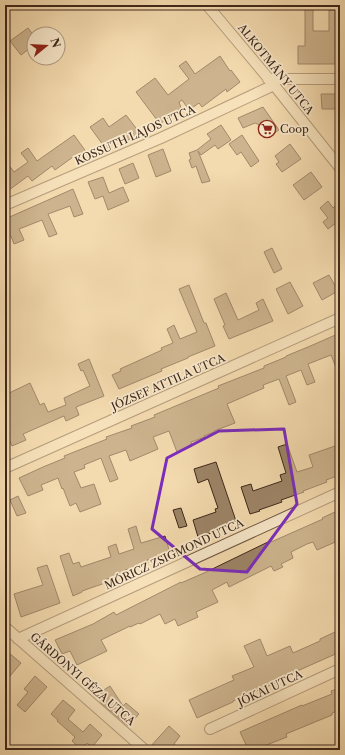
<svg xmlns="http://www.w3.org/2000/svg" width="345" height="755" viewBox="0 0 345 755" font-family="'Libre Caslon Text',serif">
	<rect width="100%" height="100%" fill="#f4dbaf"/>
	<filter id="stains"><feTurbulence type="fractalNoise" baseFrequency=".005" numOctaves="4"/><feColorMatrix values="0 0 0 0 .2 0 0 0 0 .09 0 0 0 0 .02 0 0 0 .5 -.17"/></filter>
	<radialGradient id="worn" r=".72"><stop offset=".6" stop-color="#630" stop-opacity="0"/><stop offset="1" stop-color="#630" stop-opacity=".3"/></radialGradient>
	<path fill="#9d8567" stroke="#3e271a" d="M305,7h8v24h16v-21h8l1,54h-40v-18h7z
		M28,28l6,8v9l-13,10 -11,-14z
		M220,56l10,15 1,-1 9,12 -13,10 -1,-3 -24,18 -3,-4 -10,7 -7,-10 -3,2 2,6 -21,16 -24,-32 19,-14 13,17 21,-16 -10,-13 7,-5 9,13z
		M321,94h17v15h-16z
		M263,107l16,23 -10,6 -7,-10 -7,-3 -12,5 -5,-10z
		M126,115l13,17 -12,9 -4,-5 -17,13 -16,-22 13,-9 6,9z
		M221,125l10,15 -13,9 -3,-4 -14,10 -3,-4 12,30 -8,2 -6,-17 -4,2 -3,-8 2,-1 -2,-6 8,-3 14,-11 -4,-5z
		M74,135l13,18 -11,8 -3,-4 -18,13 -3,-4 -20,15 -4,-5 -19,14 -4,-5v-25l9,12 14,-10 -7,-9 7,-5 9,13z
		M242,135l17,26 -8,6 -10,-15 -4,3 -8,-11z
		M290,144l11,15 -19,13 -6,-8 3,-2 -4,-6z
		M163,149l8,22 -15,6 -8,-22z
		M133,163l6,15 -14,6 -6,-15z
		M311,172l11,15 -18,13 -11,-15z
		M103,177l6,16 14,-6 6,14 -21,9 -5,-14 -8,3 -7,-17z
		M73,189l10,25 -9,3 -4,-11 -22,8 9,20 -8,3 -7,-17 -23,9 5,11 -10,4 -3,-8 -6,2v-19z
		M328,201l5,7 3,-3 4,5v10l-12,9 -5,-7 5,-4 -8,-10z
		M272,248l10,21 -8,4 -10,-21z
		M329,275l9,16 -16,9 -9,-17z
		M290,282l13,24 -15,8 -12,-25z
		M189,285l15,38h2l9,23 -27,11v1l-27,11 1,2 -43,18 -7,-14 9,-4 -1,-2 42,-19 -1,-2 12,-5 -6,-14 7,-4 6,14 17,-7 -18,-43z
		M226,293l12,27 21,-10 -3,-7 7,-4 10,22 -44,18 -6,-13 2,-1 -11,-26z
		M340,333v42h-1l-8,-20 -23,9 7,18 -8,3 -6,-15 -15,6 10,26 -7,3 -10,-26 -16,6 1,3 -37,16 8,19 -21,8v1l-10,4 1,1 -14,5 1,4 -15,6 -8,-21 -16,6 5,12 -28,12 -4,-11 -17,6 9,23 -8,3 -9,-24 -17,7 1,3 -11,4 7,16 13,-4 7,20 -21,8 -4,-9 -6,3 -7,-18 -1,1 -4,-11 -17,7 2,5 -15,6 -9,-18 24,-11 22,-9 -1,-2 43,-17 -1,-2 26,-9 -1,-2 24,-9 -1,-2 65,-27 -1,-2 46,-18v-2l22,-9v-1l22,-9z
		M89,359l15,37 -28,11 3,8 -13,6 -2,-5 -41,18 3,6 -14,6 -7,-16v-35l25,-12 10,22 4,-2 4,9 18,-7 -2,-7 26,-12 -7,-16 -2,1 -3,-7z
		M287,444l10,28 16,-5 -4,-12 29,-10 2,5v25l-14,5 1,2 -24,9 1,1 -23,8 1,2 -23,8 1,1 -10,3 -9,-27 10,-3 2,7 29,-10 -2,-6 6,-2 -8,-26z
		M216,462l20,59 -22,8 1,3 -17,5 -5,-17 23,-8 -1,-3 3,-1 -10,-29 -10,4 -4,-14z
		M18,496l8,17 -9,3 -7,-16z
		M181,508l6,18 -8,2 -6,-18z
		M337,511l3,7v22l-23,10 -4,-8 -6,2 -16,8 2,6 -12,6 2,3 -9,4 -3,-5 -42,21 -2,-5 -15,8 6,12 -22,10 2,5 -20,9 -3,-7 -10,5 -5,-10 -20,10 -1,-1 -9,4v-1l-29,14 6,11 -30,14 -7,-14 -8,3 -7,-14 38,-16 21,-12 2,3 65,-33v1l23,-10 66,-32 1,1 52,-23 -1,-1z
		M136,526l5,17 24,-7 5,17 -23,7 1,3 -23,7 1,3 -22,7 1,3 -23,8v1l-9,4 -13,-40 9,-3 4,11 6,-2 2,5 30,-10 -3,-10 8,-3 3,10 15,-5 -6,-20z
		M47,565l13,38 -39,14 -7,-23 29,-9 -6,-17z
		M335,632l5,11v9l-63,28 1,2 -45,19v1l-36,16 -8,-18 45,-20 -2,-4 22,-9 -10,-21 16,-7 7,17 23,-10 3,7 27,-12v-2z
		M9,653l12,10 -16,19v-24z
		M35,676l12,11 -22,25 -8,-7 11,-13 -4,-3z
		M110,686l13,20 3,-3 13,11 -11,12 -26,-22 -6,-9z
		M340,688v26l-1,-4 -7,3v2l-46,19 1,3 -23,9 2,4h-9l-2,-4 -7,3 -8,-17 62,-27v1l30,-12 -1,-3z
		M63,700l12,10 -7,9 15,13 7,-8 12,11 -10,12 -5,-4 -6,6 -9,-8 3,-4 -18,-16 1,-1 -7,-6z
		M169,726l11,10 -6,8 6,6h-29l-1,-3z"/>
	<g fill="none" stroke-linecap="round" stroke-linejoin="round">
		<defs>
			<path id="minor" d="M207,5l67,80 66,83
				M268,79h72
				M5,205l156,-67 113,-53
				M5,468l335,-150
				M5,627l140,123
				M18,639l322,-147
				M210,729l130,-60"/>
		</defs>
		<use href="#minor" stroke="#6c543f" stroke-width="12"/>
		<use href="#minor" stroke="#f8e8cb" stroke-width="10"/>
	</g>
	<path d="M0 0H345V755H0ZM284,429l13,75 -50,68 -47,-3 -48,-40 15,-71 52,-27z" fill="#f4dbaf" fill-opacity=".55" fill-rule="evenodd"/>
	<path fill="none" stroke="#7b2cbf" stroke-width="3" stroke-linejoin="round" d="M284,429l13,75 -50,68 -47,-3 -48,-40 15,-71 52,-27z"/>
	<defs>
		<symbol id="supermarket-ring" viewBox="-11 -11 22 22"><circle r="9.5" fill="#f8e8cb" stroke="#8f2418" stroke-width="1.5"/><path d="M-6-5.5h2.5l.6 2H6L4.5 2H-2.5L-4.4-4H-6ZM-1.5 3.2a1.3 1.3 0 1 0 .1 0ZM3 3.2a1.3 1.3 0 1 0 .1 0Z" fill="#8f2418"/></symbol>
	</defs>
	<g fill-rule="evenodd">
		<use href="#supermarket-ring" x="257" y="119" width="20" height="20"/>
	</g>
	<g text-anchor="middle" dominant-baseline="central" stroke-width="3.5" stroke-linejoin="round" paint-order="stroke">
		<g font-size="11" fill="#3e271a" stroke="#f8e8cb">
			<text transform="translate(276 69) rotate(51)">ALKOTMÁNY UTCA</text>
			<text transform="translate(135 135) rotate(-24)">KOSSUTH LAJOS UTCA</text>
			<text transform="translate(168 382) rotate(-24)">JÓZSEF ATTILA UTCA</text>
			<text transform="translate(174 554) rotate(-25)">MÓRICZ ZSIGMOND UTCA</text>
			<text transform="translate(83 679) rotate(41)">GÁRDONYI GÉZA UTCA</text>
			<text transform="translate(270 688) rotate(-25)">JÓKAI UTCA</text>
		</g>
		<g font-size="11" fill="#3e271a" stroke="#f8e8cb" text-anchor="start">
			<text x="280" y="129">Coop</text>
		</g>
	</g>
	<rect width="345" height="755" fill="none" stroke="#f4dbaf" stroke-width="20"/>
	<rect x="6" y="6" width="333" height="743" fill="none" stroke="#3e271a" stroke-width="2"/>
	<rect x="10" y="10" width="325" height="735" fill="none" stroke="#3e271a"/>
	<g transform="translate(46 46) rotate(72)"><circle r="19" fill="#f8e8cb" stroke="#ae9b84"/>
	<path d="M0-3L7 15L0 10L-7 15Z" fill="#8f2418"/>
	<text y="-6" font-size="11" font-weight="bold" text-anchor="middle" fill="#3e271a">N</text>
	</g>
	<rect width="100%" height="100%" filter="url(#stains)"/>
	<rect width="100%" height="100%" fill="url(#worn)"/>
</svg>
